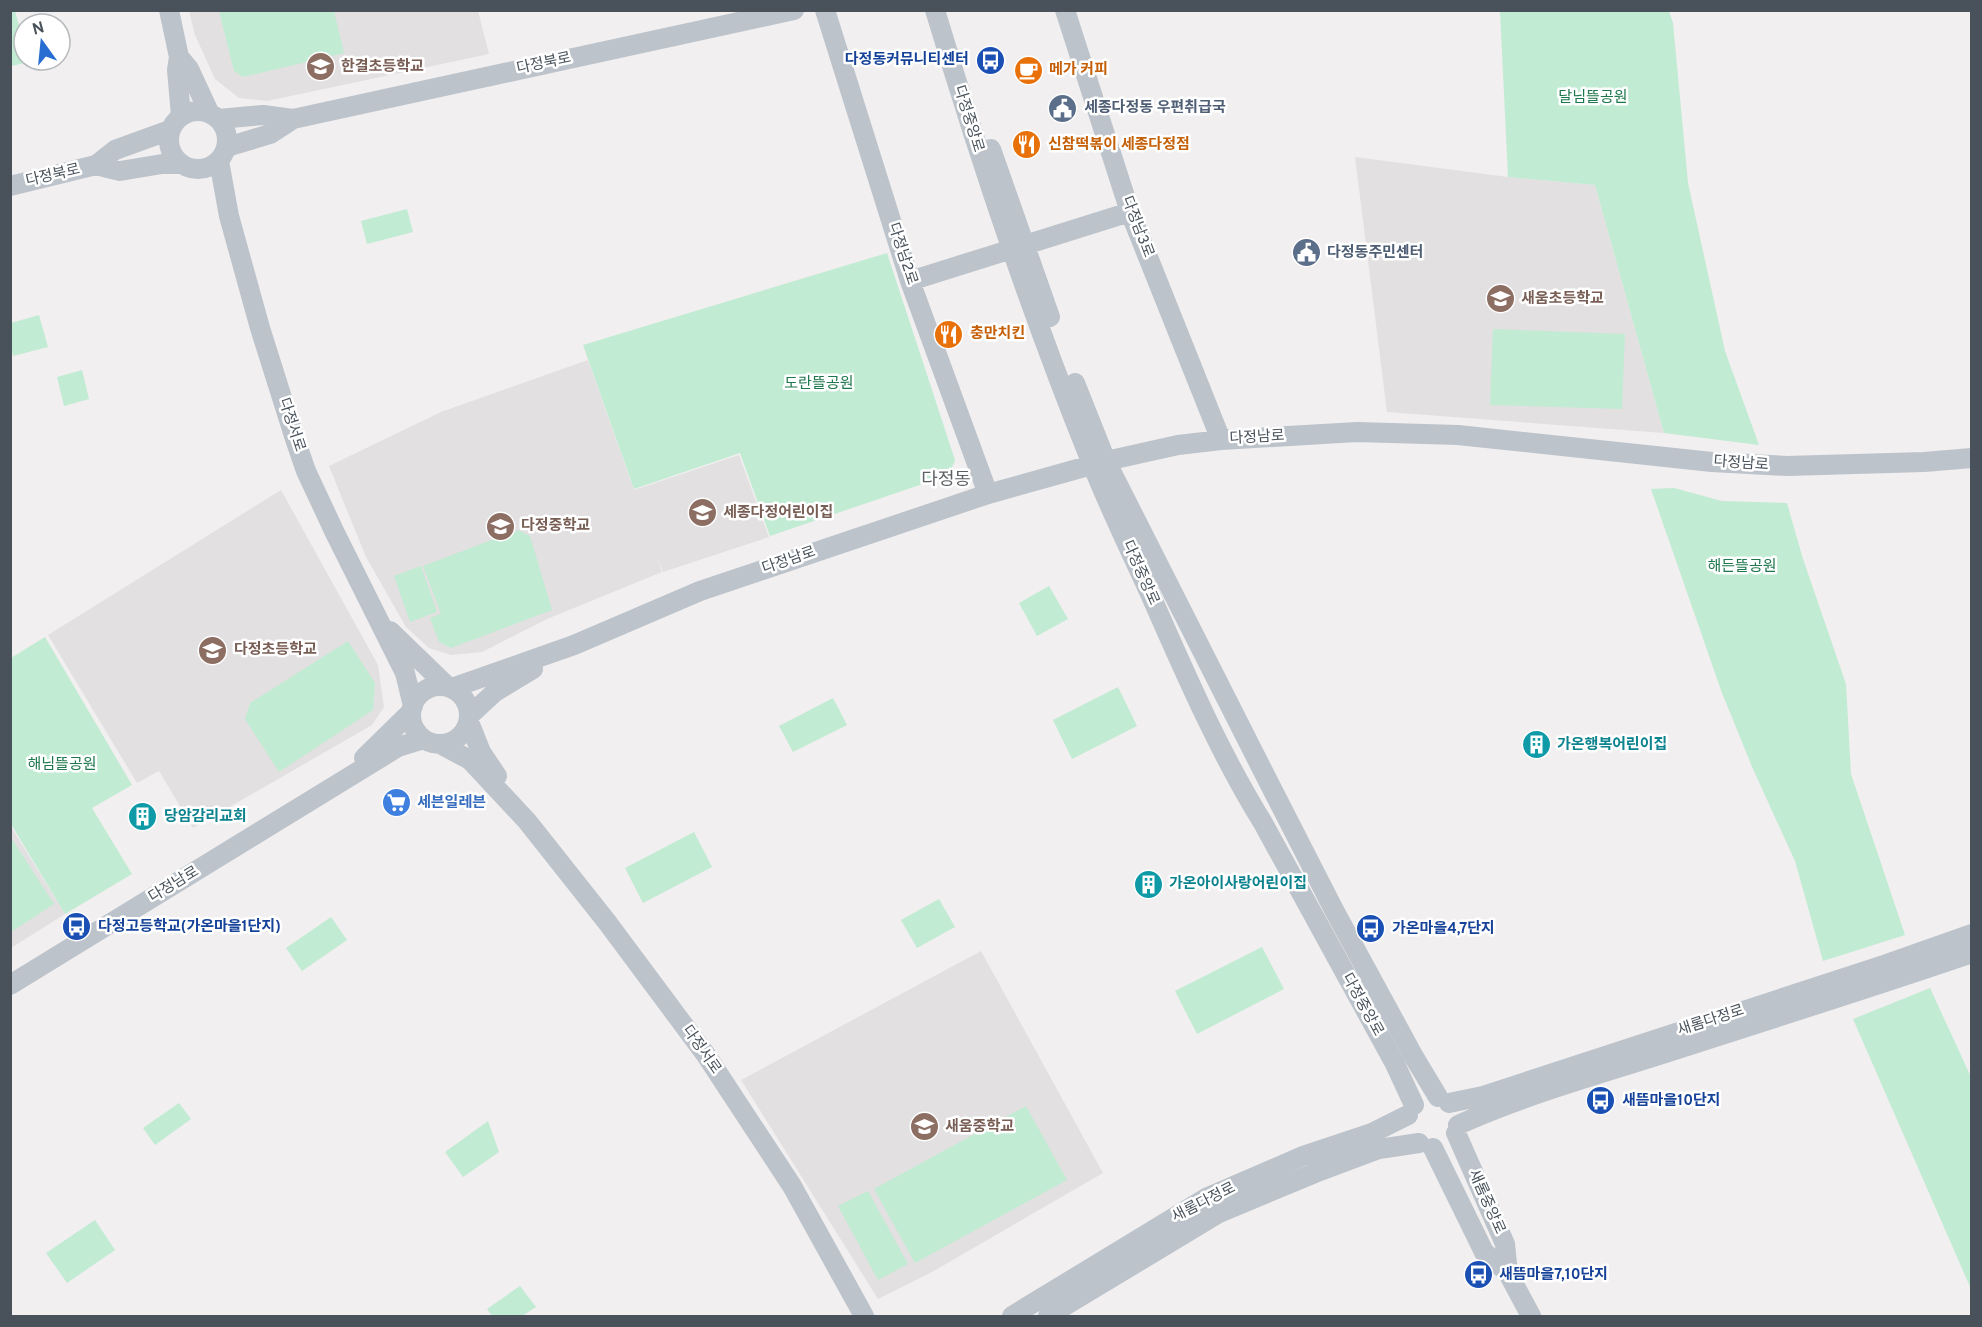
<svg xmlns="http://www.w3.org/2000/svg" width="1982" height="1327" viewBox="0 0 1982 1327" font-family="Overpass,'Noto Sans KR',sans-serif">
	<rect width="100%" height="100%" fill="#f1efef"/>
	<path fill="#e2e0e0" d="M189,11h289l11,43 -222,47 -28,-3 -24,-19 -20,-44z
		M1355,157l153,20 87,8 69,248 -277,-21z
		M588,360l46,130 105,-35 30,82 -106,35 -6,-15 5,15 -115,47 -65,33 -31,3 -22,-7 -23,-21 -40,-70 -37,-91 112,-54z
		M281,490l97,175 6,42 -12,18 -179,103 -34,-57 -22,12 -89,-148z
		M10,825l55,89 -54,34h-1z
		M981,951l122,222 -171,99 -54,27 -137,-219z"/>
	<path fill="#c1ebd3" d="M11,10l4,1 9,33v16l5,2 -18,4z
		M219,11h115l10,42 -101,24 -9,-6z
		M1500,11h169l4,12 15,160 37,168 34,94 -95,-12 -69,-248 -87,-8z
		M407,209l6,23 -46,12 -6,-23z
		M887,253l68,207 -6,15 -179,61 -30,-83 -106,36 -51,-144z
		M39,315l9,32 -35,9 -2,-10v-23z
		M1493,329l132,5 -3,75 -132,-4z
		M82,370l7,29 -25,7 -7,-29z
		M1674,488l48,13 65,2 16,56 43,125 5,90 54,161 -82,26 -28,-100 -42,-92 -31,-76 -71,-204z
		M518,530l12,6 22,74 -101,38 -12,-6 -9,-24 11,-4 -18,-48z
		M421,566l16,46 -27,10 -16,-46z
		M1049,586l19,33 -31,17 -18,-33z
		M45,637l87,148 -40,23 40,66 -67,40 -54,-90v-166z
		M348,641l27,42 -2,27 -94,62 -34,-53 5,-16z
		M1118,687l19,39 -65,33 -19,-39z
		M833,698l14,27 -54,27 -14,-26z
		M694,832l18,35 -69,36 -18,-35z
		M10,836l44,68 -43,28h-1z
		M939,899l16,28 -38,21 -16,-28z
		M331,917l16,23 -45,31 -16,-23z
		M1262,947l22,42 -87,45 -22,-43z
		M1930,988l41,89v212l-118,-270z
		M179,1103l12,16 -36,26 -12,-17z
		M1026,1106l41,74 -152,83 -41,-74z
		M488,1121l11,31 -36,25 -18,-25z
		M868,1191l40,73 -30,16 -40,-74z
		M95,1220l20,30 -48,33 -21,-30z
		M520,1286l16,21 -14,9h-30l-5,-7z"/>
	<g fill="none" stroke-linecap="round" stroke-linejoin="round">
		<path stroke="#bcc3cb" stroke-width="20" d="M169,10l10,47 -2,13 4,46
			M825,10l85,271 78,213
			M935,10c46,154 97,306 157,454 18,45 39,88 59,132 34,77 68,156 112,227l132,241 19,41
			M1065,10l65,202 91,228
			M179,57l10,12 20,43
			M169 140a29 29 0 1 1 58 0a29 29 0 1 1-58 0Z
			M219,119l44,-4 30,4 501,-109
			M227,147l43,-13 23,-15
			M991,149l59,168
			M219,161l10,55 31,112 35,111 11,32 29,62 70,140 8,33
			M96,165l19,-15 55,-20
			M10,186l86,-21 24,6 42,-7h18
			M910,281l220,-69
			M1075,383l31,78 160,316 68,133 80,147 24,40
			M390,631l57,55
			M411 715a29 29 0 1 1 58 0a29 29 0 1 1-58 0Z
			M452,688l122,-43 126,-54 288,-97 118,-33 72,-16 43,-5 136,-8 101,3 254,27 75,4 137,-4 48,-4
			M470,715l25,-23 38,-23
			M469,722l12,30 16,24
			M440,744l30,16 57,61 80,101 99,133 86,131 72,130
			M364,758l47,-46
			M10,985l388,-238 26,-8
			M1449,1103l34,-7 401,-131 88,-31
			M1458,1125c64,-29 132,-48 198,-69 105,-34 211,-67 316,-103
			M1456,1133l49,111 3,29
			M1433,1148l51,104 24,21 23,43
			M1012,1316l194,-118 97,-42 69,-23 36,-18
			M1048,1316l171,-103 96,-40 64,-24 40,-6"/>
	</g>
	<defs>
		<symbol id="bus-disc" viewBox="-11 -11 22 22"><circle r="9.5" fill="#1a4fb4" stroke="#fff"/><path d="M-5-6H5V4H4V6H2V4H-2V6H-4V4H-5ZM-3.5-4V0h7V-4ZM-3.5 1.2v1.5H-2V1.2ZM2 1.2v1.5H3.5V1.2Z" fill="#fff"/></symbol>
		<symbol id="school-disc" viewBox="-11 -11 22 22"><circle r="9.5" fill="#8d6e63" stroke="#fff"/><path d="M0-5L7-2L0 1L-7-2ZM-4 1L0 2.5L4 1V4Q0 6-4 4Z" fill="#fff"/></symbol>
		<symbol id="cafe-disc" viewBox="-11 -11 22 22"><circle r="9.5" fill="#e8710a" stroke="#fff"/><path d="M-5.5-4.5H6V0H3Q3 3.5 0 3.5H-2.5Q-5.5 3.5-5.5 0ZM3-3.2v2h1.7v-2ZM-6 4.5H4V6H-6Z" fill="#fff"/></symbol>
		<symbol id="civic-disc" viewBox="-11 -11 22 22"><circle r="9.5" fill="#5c6f8a" stroke="#fff"/><path d="M-.6-6.5H3V-4.5H.6V-3L4-1V1h2V6H-6V1h2V-1L-.6-3ZM-1.2 2.5V6h2.4V2.5Z" fill="#fff"/></symbol>
		<symbol id="restaurant-disc" viewBox="-11 -11 22 22"><circle r="9.5" fill="#e8710a" stroke="#fff"/><path d="M-5-6h1v4h1v-4h1v4h1v-4h1v5L-1.5 .5V6h-2V.5L-5-1ZM5-6V6H3V1.5H1.5Q1.5-4 5-6Z" fill="#fff"/></symbol>
		<symbol id="building-disc" viewBox="-11 -11 22 22"><circle r="9.5" fill="#0f9aa8" stroke="#fff"/><path d="M-4-6H4V6H1V3H-1V6H-4ZM-2.5-4.3h1.7v1.8h-1.7ZM.8-4.3h1.7v1.8H.8ZM-2.5-1h1.7V.8h-1.7ZM.8-1h1.7V.8H.8Z" fill="#fff"/></symbol>
		<symbol id="supermarket-disc" viewBox="-11 -11 22 22"><circle r="9.5" fill="#3f7fe0" stroke="#fff"/><path d="M-6-5.5h2.5l.6 2H6L4.5 2H-2.5L-4.4-4H-6ZM-1.5 3.2a1.3 1.3 0 1 0 .1 0ZM3 3.2a1.3 1.3 0 1 0 .1 0Z" fill="#fff"/></symbol>
	</defs>
	<g fill-rule="evenodd">
		<use href="#bus-disc" x="974" y="44" width="33" height="33"/>
		<use href="#school-disc" x="304" y="50" width="33" height="33"/>
		<use href="#cafe-disc" x="1012" y="54" width="33" height="33"/>
		<use href="#civic-disc" x="1046" y="92" width="33" height="33"/>
		<use href="#restaurant-disc" x="1010" y="128" width="33" height="33"/>
		<use href="#civic-disc" x="1290" y="236" width="33" height="33"/>
		<use href="#school-disc" x="1484" y="282" width="33" height="33"/>
		<use href="#restaurant-disc" x="932" y="318" width="33" height="33"/>
		<use href="#school-disc" x="686" y="496" width="33" height="33"/>
		<use href="#school-disc" x="484" y="510" width="33" height="33"/>
		<use href="#school-disc" x="196" y="634" width="33" height="33"/>
		<use href="#building-disc" x="1520" y="728" width="33" height="33"/>
		<use href="#supermarket-disc" x="380" y="786" width="33" height="33"/>
		<use href="#building-disc" x="126" y="800" width="33" height="33"/>
		<use href="#building-disc" x="1132" y="868" width="33" height="33"/>
		<use href="#bus-disc" x="60" y="910" width="33" height="33"/>
		<use href="#bus-disc" x="1354" y="912" width="33" height="33"/>
		<use href="#bus-disc" x="1584" y="1084" width="33" height="33"/>
		<use href="#school-disc" x="908" y="1110" width="33" height="33"/>
		<use href="#bus-disc" x="1462" y="1258" width="33" height="33"/>
	</g>
	<g text-anchor="middle" dominant-baseline="central" stroke-width="5" stroke-linejoin="round" paint-order="stroke">
		<g font-size="15" font-weight="bold" fill="#164399" stroke="#fff" text-anchor="start">
			<text x="969" y="60" text-anchor="end">다정동커뮤니티센터</text>
			<text x="98" y="927">다정고등학교(가온마을1단지)</text>
			<text x="1392" y="929">가온마을4,7단지</text>
			<text x="1622" y="1101">새뜸마을10단지</text>
			<text x="1499" y="1275">새뜸마을7,10단지</text>
		</g>
		<g font-size="15" fill="#49525b" stroke="#fff">
			<text transform="translate(544 64) rotate(-12)">다정북로</text>
			<text transform="translate(968 119) rotate(73)">다정중앙로</text>
			<text transform="translate(53 176) rotate(-13)">다정북로</text>
			<text transform="translate(1137 227) rotate(69)">다정남3로</text>
			<text transform="translate(902 254) rotate(72)">다정남2로</text>
			<text transform="translate(291 425) rotate(72)">다정서로</text>
			<text transform="translate(1257 438) rotate(-3)">다정남로</text>
			<text transform="translate(1741 464) rotate(4)">다정남로</text>
			<text transform="translate(789 561) rotate(-19)">다정남로</text>
			<text transform="translate(1140 573) rotate(66)">다정중앙로</text>
			<text transform="translate(174 885) rotate(-31)">다정남로</text>
			<text transform="translate(1362 1005) rotate(61)">다정중앙로</text>
			<text transform="translate(1711 1021) rotate(-18)">새롬다정로</text>
			<text transform="translate(701 1050) rotate(55)">다정서로</text>
			<text transform="translate(1486 1202) rotate(66)">새롬중앙로</text>
			<text transform="translate(1204 1203) rotate(-27)">새롬다정로</text>
		</g>
		<g font-size="15" font-weight="bold" fill="#785e54" stroke="#fff" text-anchor="start">
			<text x="341" y="67">한결초등학교</text>
			<text x="1521" y="299">새움초등학교</text>
			<text x="723" y="513">세종다정어린이집</text>
			<text x="521" y="526">다정중학교</text>
			<text x="234" y="650">다정초등학교</text>
			<text x="945" y="1127">새움중학교</text>
		</g>
		<g font-size="15" font-weight="bold" fill="#c56008" stroke="#fff" text-anchor="start">
			<text x="1049" y="70">메가 커피</text>
			<text x="1048" y="145">신참떡볶이 세종다정점</text>
			<text x="970" y="334">충만치킨</text>
		</g>
		<g font-size="15" fill="#1f774d" stroke="#fff">
			<text x="1593" y="98">달님뜰공원</text>
			<text x="819" y="384">도란뜰공원</text>
			<text x="1742" y="567">해든뜰공원</text>
			<text x="62" y="765">해님뜰공원</text>
		</g>
		<g font-size="15" font-weight="bold" fill="#4e5e75" stroke="#fff" text-anchor="start">
			<text x="1084" y="108">세종다정동 우편취급국</text>
			<text x="1327" y="253">다정동주민센터</text>
		</g>
		<g font-size="15" font-weight="bold" fill="#0d838f" stroke="#fff" text-anchor="start">
			<text x="1557" y="745">가온행복어린이집</text>
			<text x="164" y="817">당암감리교회</text>
			<text x="1169" y="884">가온아이사랑어린이집</text>
		</g>
		<g font-size="15" font-weight="bold" fill="#366cbe" stroke="#fff" text-anchor="start">
			<text x="417" y="803">세븐일레븐</text>
		</g>
		<g font-size="18" fill="#5c5f63" stroke="#fff">
			<text x="946" y="480">다정동</text>
		</g>
	</g>
	<rect width="1982" height="1327" fill="none" stroke="#49525b" stroke-width="24"/>
	<g transform="translate(42 42) rotate(345)"><circle r="28" fill="#ffffff" stroke="#b6babd" stroke-width="1.5"/>
	<path d="M0-4.5L10 22L0 15L-10 22Z" fill="#286ed2"/>
	<text y="-9" font-size="16" font-weight="bold" text-anchor="middle" fill="#49525b">N</text>
	</g>
</svg>
